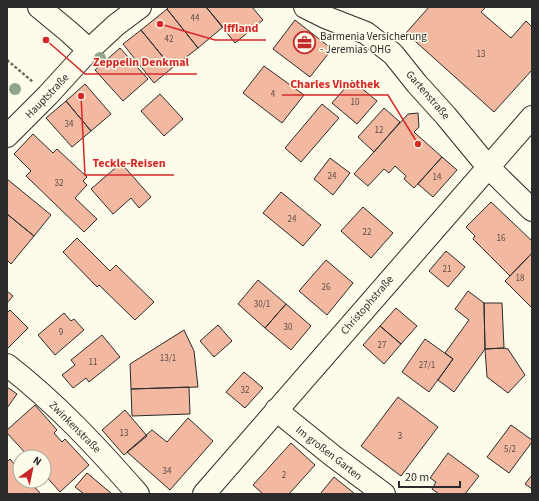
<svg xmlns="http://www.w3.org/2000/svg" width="539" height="501" viewBox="0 0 539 501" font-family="'Source Sans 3',sans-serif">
	<rect width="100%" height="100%" fill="#fdfbea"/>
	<path fill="#f2b8a0" stroke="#2b2b2b" d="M169,7h37l17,20 -25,21 -31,-39z
		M206,7h46l11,13 -28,23z
		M429,7h57l-5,5 30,26 15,-17 6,6v43l-38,42 -88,-79z
		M167,9l31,39 -26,20 -31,-38z
		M295,20l37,29 -22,28 -37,-28z
		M141,30l31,38 -18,15 -31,-39z
		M120,48l28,31 -25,22 -28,-31z
		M264,66l40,29 -22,28 -39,-30z
		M352,80l25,21 -20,23 -25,-21z
		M85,84l26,30 -20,17 -25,-30z
		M160,94l23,25 -19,17 -23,-25z
		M66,101l25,30 -19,16 -26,-29z
		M322,104l17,14 -38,44 -16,-14z
		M384,108l16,14 -26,30 -16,-15z
		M418,113l1,14 -5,5 28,25 -28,31 -10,-9 2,-3 -11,-10 -6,7 -5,-4 -16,17 -14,-12 54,-60z
		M33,134l20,19 4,-4 30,28 -4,4 4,4 -12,13 22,21 -13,13 -58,-56 5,-5 -17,-17z
		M442,157l15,13 -24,27 -15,-13z
		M330,158l20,15 -17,22 -19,-16z
		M121,163l30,34 -12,11 -8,-10 -18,16 -22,-25z
		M7,179l44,36 -17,21 -27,-22z
		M281,192l40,33 -18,21 -40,-33z
		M491,202l41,39v12l-22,23 -37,-37 2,-3 -9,-9z
		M363,207l30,26 -22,25 -30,-27z
		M7,214l27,22 -23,28 -4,-4z
		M77,238l33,33 6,-6 38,37 -19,18 -36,-35 -2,2 -34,-35z
		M446,251l19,16 -17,20 -19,-16z
		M532,253v55l-27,-27z
		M326,260l27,23 -26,32 -28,-24z
		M258,280l28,24 -21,24 -27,-24z
		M7,291l6,5 -6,7z
		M468,291l16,12 1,46 -31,43 -16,-12 15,-21 -8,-6 24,-33 -14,-11z
		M484,303h18l2,45 -19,1z
		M286,304l25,22 -20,24 -26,-22z
		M396,308l21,18 -16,18 -21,-18z
		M10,310l18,18 -20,20 -1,-1v-34z
		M64,313l7,8 3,-2 10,11 -29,25 -17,-20z
		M218,325l14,16 -18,16 -14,-16z
		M380,326l21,18 -17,20 -21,-19z
		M184,330l10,21 4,36 -67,2 -1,-25z
		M102,335l18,22 -31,25 -3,-4 -13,10 -11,-13 13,-10 -4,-5z
		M425,339l28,20 -24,33 -27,-20z
		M504,348l4,1 17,26 -17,18 -21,-16 -2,-28z
		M244,372l19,16 -18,20 -19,-16z
		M7,387l10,7 -10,14z
		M189,387l1,27 -58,2 -1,-27z
		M398,397l40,30 -37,49 -40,-30z
		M35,405l22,25 -3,3 8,9 3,-3 24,26 -29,27 -16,-18v-17h-15l-22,-24v-3z
		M125,410l22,26 -23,19 -22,-25z
		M188,418l25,23 -43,49 -43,-38 25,-22 15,12z
		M511,425l21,15v2l-23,31 -22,-16z
		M291,443l24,22 -26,29h-26l-10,-9z
		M448,453l31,23 -14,18h-26l-7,-5 4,-7 -6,-4z
		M10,459l10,12v10h9l12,13h-34v-32z
		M87,473l25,21h-28l-9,-7z
		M532,475v14l-7,-5z
		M334,477l21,17h-35z"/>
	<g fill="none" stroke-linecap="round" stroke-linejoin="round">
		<defs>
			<path id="minor" d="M39,7l29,24 21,19
				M305,7l20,10 41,16 27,21 24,30 29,32 42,51 44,43
				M7,365c49,38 90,82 131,129
				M276,410l57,46 51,38
				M204,494l328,-377"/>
			<path id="major" d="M7,136l41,-41 41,-45 27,-25 24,-18"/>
		</defs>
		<use href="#minor" stroke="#2b2b2b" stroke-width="24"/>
		<use href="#major" stroke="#2b2b2b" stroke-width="24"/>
		<path stroke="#6a6964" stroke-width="2.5" stroke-dasharray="3 2" stroke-linecap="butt" d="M7,60l26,22"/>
		<use href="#minor" stroke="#fdfbea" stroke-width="22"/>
		<use href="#major" stroke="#fdfbea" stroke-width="22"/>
	</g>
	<g fill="#8ea78a">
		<circle cx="100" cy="58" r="6"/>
		<circle cx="15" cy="89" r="6"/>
	</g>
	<defs>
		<symbol id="office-ring" viewBox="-11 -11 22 22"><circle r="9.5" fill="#fdfbea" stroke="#c62828" stroke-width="1.5"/><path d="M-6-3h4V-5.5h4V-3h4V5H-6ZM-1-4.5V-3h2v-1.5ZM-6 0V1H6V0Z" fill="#c62828"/></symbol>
	</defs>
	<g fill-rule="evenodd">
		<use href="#office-ring" x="292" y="30" width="25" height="25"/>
	</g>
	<g text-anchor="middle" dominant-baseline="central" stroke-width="3" stroke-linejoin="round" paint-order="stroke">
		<g font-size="9" fill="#5d4e48">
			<text x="195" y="18">44</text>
			<text x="169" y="39">42</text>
			<text x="481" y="54">13</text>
			<text x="273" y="94">4</text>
			<text x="355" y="102">10</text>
			<text x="69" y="124">34</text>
			<text x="379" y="130">12</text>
			<text x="332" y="176">24</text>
			<text x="437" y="177">14</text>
			<text x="59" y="183">32</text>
			<text x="292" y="219">24</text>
			<text x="367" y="232">22</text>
			<text x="501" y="238">16</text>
			<text x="447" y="269">21</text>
			<text x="520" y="278">18</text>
			<text x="326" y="287">26</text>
			<text x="262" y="304">30/1</text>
			<text x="288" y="327">30</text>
			<text x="61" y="332">9</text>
			<text x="382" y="345">27</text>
			<text x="168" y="358">13/1</text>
			<text x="93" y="362">11</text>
			<text x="427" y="365">27/1</text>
			<text x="245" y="390">32</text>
			<text x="124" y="433">13</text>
			<text x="400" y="436">3</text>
			<text x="510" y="449">5/2</text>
			<text x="167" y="471">34</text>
			<text x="284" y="475">2</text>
		</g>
		<g font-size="11" fill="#2b2b2b" stroke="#fdfbea" text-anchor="start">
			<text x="320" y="36">Barmenia Versicherung<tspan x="320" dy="13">- Jeremias OHG</tspan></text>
		</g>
		<g font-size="11" fill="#2b2b2b" stroke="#fdfbea">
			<text transform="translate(428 95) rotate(49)">Gartenstraße</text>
			<text transform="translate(47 96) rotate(-46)">Hauptstraße</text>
			<text transform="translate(367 305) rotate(-49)">Christophstraße</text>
			<text transform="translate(75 427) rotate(45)">Zwinkenstraße</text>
			<text transform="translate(329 453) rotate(38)">Im großen Garten</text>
		</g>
	</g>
	<path fill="none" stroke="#d62828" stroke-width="1.5" d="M160 24L215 40H266M46 40L85 74H197M418 144L388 95H282M81 96L85 175H174"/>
	<g fill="#d62828" stroke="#fdfbea" stroke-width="1.5">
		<circle cx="160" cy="24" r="4"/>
		<circle cx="46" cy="40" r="4"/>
		<circle cx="418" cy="144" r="4"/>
		<circle cx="81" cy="96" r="4"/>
	</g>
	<g font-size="12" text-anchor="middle" font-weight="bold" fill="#d62828" stroke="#fdfbea" stroke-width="3" stroke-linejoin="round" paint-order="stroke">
		<text x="241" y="32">Iffland</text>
		<text x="141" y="66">Zeppelin Denkmal</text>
		<text x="335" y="88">Charles Vinothek</text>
		<text x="129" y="167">Teckle-Reisen</text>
	</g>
	<rect width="539" height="501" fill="none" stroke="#2b2b2b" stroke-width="16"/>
	<g transform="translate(32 469) rotate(33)"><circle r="19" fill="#fdfbea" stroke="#a9a89e"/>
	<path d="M0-3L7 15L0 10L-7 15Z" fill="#c62828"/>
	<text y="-6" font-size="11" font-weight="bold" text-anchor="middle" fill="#2b2b2b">N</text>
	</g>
	<path d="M399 481v6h61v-6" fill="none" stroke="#2b2b2b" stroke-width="2"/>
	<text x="405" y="481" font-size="12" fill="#2b2b2b" stroke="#fdfbea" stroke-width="3" paint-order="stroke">20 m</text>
</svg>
